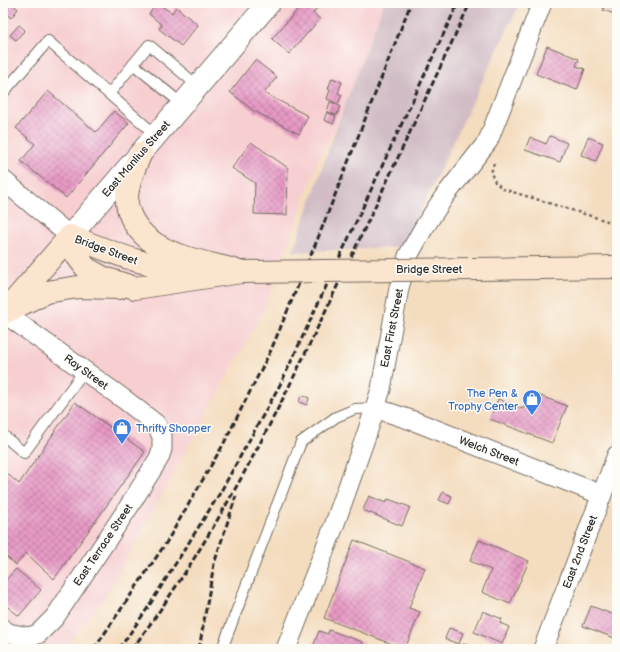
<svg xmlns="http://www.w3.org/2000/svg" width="620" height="652" viewBox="0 0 620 652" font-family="'Balsamiq Sans',sans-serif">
	<defs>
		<pattern id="building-cross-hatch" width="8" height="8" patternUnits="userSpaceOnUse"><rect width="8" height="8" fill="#e79ac5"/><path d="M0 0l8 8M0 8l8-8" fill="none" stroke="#bb7ea0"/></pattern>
	</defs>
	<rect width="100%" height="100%" fill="#fdfcf7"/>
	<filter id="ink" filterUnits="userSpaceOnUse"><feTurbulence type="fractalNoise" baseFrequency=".025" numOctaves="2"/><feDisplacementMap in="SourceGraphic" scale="8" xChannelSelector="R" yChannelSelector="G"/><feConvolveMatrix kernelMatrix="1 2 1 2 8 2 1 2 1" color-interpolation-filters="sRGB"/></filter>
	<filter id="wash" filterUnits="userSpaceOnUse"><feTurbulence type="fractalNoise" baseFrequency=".012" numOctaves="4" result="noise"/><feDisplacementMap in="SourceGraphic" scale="16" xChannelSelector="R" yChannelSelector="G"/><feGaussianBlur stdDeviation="0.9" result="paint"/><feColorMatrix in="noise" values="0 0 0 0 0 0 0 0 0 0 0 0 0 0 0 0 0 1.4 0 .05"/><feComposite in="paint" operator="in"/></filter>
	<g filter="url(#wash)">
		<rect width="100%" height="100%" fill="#f4dcbe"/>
		<path fill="#f7cfd1" d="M18,3h366l-46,120 -19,35 -55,152 -160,289 -40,50h-61v-633z"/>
		<path fill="#d2bdc6" d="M384,3h136l-117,244 -110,5 45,-129z"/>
		<g id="blocks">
			<path fill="url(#building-cross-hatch)" d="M3,3h8l7,6 -7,9 -8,-7z
				M157,3l15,10 4,-6 22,18 -17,21 -22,-17 3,-4 -13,-11z
				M303,3h19l-9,10 7,6 -31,35 -17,-15z
				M606,3h11v12l-14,-5z
				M19,25l6,5 -9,10 -6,-5z
				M547,46l32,13 -3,7 9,3 -8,21 -41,-16z
				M255,60l22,17 -13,16 44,23 -9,18 -45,-23 -24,-19z
				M332,78l10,4 -4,11 4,2 -4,9 -11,-5 3,-9 -2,-1z
				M48,91l48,41 18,-21 15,12 -63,75 -45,-37 14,-17 -19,-16z
				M330,102l10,4 -3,9 -10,-3z
				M327,112l9,4 -3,8 -9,-4z
				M550,136l17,7 -7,19 -35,-12 5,-13 16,7z
				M588,137l15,6 -7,18 -15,-6z
				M251,142l37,26 -1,47 -33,-1 1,-31 -23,-15z
				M530,392l37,14 -15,37 -62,-24 8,-20 25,10z
				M301,395l8,3 -2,7 -8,-3z
				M75,402l70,50 -91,127 -28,-26 -10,12 -13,-11v-84l16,14z
				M443,492l9,4 -3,8 -10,-4z
				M369,496l17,7 2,-4 22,8 -8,19 -39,-16z
				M354,540l71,28 -16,40 11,4 -15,37 -81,-31z
				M479,540l50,21 -19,43 -28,-12 9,-22 -21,-9z
				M16,569l25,21 -22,26 -16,-13v-20z
				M591,606l26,10v23l-34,-13z
				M483,611l19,8 -2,4 9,4 -7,17 -28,-12z
				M449,628l14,5 -4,11 -14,-5z
				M329,630l34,12 -2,7h-43l-5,-2 6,-16 9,3z
				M463,644l14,5h-25l1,-4 8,3z"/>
		</g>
	</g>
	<g filter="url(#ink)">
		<use href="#blocks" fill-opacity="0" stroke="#71695e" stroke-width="1"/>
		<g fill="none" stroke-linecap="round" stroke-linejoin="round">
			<defs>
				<path id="service" d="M133,64l49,40
					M3,93l45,-52 108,94
					M109,94l40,-49 49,41
					M3,435l21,18 60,-82
					M222,649l79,-207 35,-25 19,-8 20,-1"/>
				<path id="minor" d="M3,180l67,56
					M375,408l39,13 188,74
					M3,629l5,4 21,4 9,-3 17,-17 73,-109 31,-50 3,-9v-13l-6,-12 -31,-24 -121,-87
					M286,649l48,-123 33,-93 14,-44 18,-101 9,-32 15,-27 21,-32 44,-56 54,-138
					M543,649l74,-194"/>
				<path id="tertiary" d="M70,236l199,-233"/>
				<path id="secondary" d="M141,153c-6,13 -13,29 -14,44 -1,6 2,15 4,20 18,38 67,43 103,53
					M70,236l4,16 12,16 18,10 31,10 106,-16
					M70,236c41,16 80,33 124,35
					M474,269l143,-2
					M9,307l61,-71
					M4,313l42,-21 32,-5 41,1"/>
			</defs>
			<use href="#service" stroke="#71695e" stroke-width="12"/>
			<use href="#minor" stroke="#71695e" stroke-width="21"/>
			<use href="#tertiary" stroke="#71695e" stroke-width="24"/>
			<use href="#secondary" stroke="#71695e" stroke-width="24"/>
			<path stroke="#71695e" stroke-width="2.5" stroke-dasharray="3 3" stroke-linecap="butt" d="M494,163l-3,10 4,9 8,7 114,35"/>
			<use href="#service" stroke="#fff" stroke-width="10"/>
			<use href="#minor" stroke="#fff" stroke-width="19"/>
			<use href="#tertiary" stroke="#fff" stroke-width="22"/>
			<use href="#secondary" stroke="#fce5cf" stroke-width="22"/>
			<path stroke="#2b2b2b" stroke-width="3" stroke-dasharray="6 3" stroke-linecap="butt" d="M94,649l72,-106 57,-98 48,-95 47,-112 93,-235
				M119,649l28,-40 73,-116 62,-112 176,-378
				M132,649c81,-108 142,-228 199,-350 47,-98 93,-197 139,-296
				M199,649l15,-85 22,-68"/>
			<defs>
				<path id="secondary-bridge" d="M241,272l233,-3"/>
			</defs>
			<use href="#secondary-bridge" stroke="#71695e" stroke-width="24" stroke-linecap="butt"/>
			<use href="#secondary-bridge" stroke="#fce5cf" stroke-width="22"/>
		</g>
	</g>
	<defs>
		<symbol id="shop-pin" viewBox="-11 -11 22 30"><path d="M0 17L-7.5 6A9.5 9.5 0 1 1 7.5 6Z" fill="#3f7fe0" stroke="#fdfcf7"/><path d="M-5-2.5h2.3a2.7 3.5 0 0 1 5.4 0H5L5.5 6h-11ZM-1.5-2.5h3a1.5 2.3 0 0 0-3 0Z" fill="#fff"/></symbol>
	</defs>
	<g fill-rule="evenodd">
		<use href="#shop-pin" x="521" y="388" width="22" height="30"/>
		<use href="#shop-pin" x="111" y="417" width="22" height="30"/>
	</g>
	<g text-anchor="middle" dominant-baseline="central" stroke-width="3" stroke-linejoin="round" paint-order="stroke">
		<g font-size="11" fill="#2b2b2b" stroke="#fdfcf7">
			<text transform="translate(136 159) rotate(-49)">East Manlius Street</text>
			<text transform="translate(106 250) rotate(20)">Bridge Street</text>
			<text x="429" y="269">Bridge Street</text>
			<text transform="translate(392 328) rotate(-79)">East First Street</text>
			<text transform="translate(86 372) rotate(36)">Ray Street</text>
			<text transform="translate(489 451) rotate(21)">Welch Street</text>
			<text transform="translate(103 545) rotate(-56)">East Terrace Street</text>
			<text transform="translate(580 552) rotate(-69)">East 2nd Street</text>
		</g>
		<g font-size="11" fill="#366cbe" stroke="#fdfcf7" text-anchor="end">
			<text x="518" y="393">The Pen &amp;<tspan x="518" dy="13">Trophy Center</tspan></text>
			<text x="136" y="428" text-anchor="start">Thrifty Shopper</text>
		</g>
	</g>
	<rect width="620" height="652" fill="none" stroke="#fdfcf7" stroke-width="16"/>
</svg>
